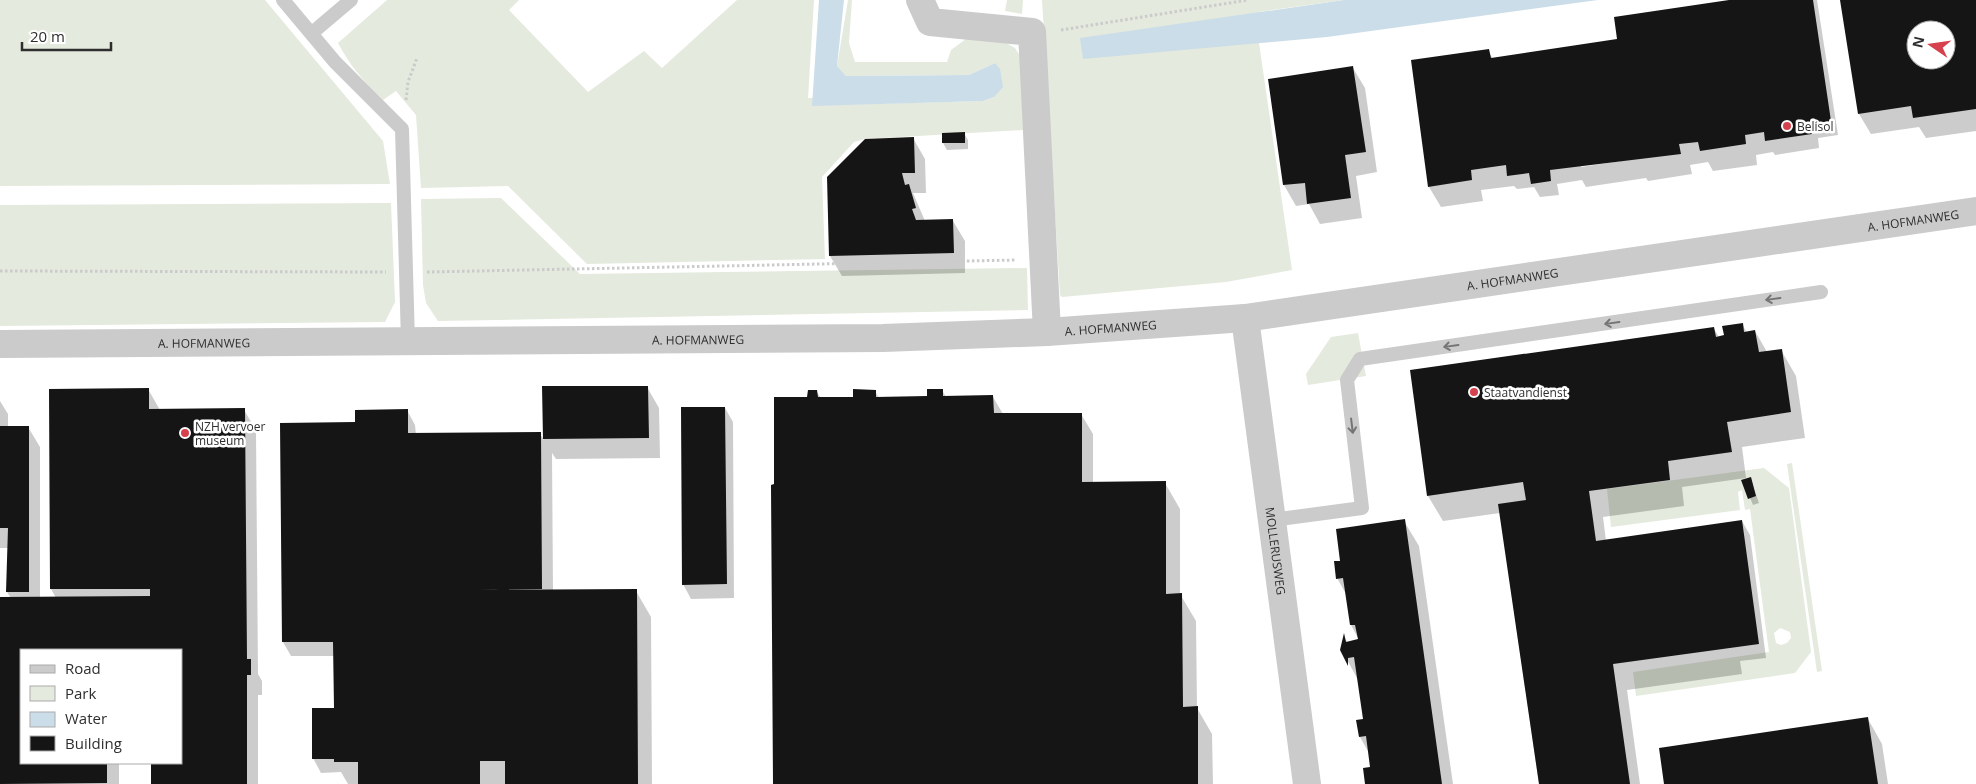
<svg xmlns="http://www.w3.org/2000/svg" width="1976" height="784" viewBox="0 0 1976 784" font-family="'Open Sans',sans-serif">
	<rect width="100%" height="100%" fill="#fff"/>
	<path fill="#e4eadd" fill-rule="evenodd" d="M0,0h265l118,141 7,43 -390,2z
		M387,0h132l-10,10 79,82 56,-41 18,17 75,-68h77l-6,98 18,-1 3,8 154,-4 11,-4 1,-34 -26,12 -123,1 -9,-10 11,-66h4l-3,43 6,19h92l4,-12 19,-14 29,3 16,9 7,11 1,71 -158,9 -11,3 -32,35 3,82 -238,5 -79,-78 -87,2 -5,-73 -20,-24 -13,9c-18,-17 -33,-34 -45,-57z
		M1007,0h16l-1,14 -17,-3z
		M1042,0h302l-86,12 1,31 33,227 -66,12 -164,15 -2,-2z
		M501,198l79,76 447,-6 1,42 -590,11 -12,-18 -3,-18 -2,-86z
		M391,203l4,99 -10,20 -385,4v-121z
		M1358,333l8,43 -58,9 -2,-11 25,-37z
		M1792,463l30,208 -5,1 -30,-208z
		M1764,468l25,20 22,164 -16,21 -159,23 -3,-24 136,-20 -19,-143 -5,1 -3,-20 -4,2 2,18 -129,17 -4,-38zM1780,628l10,4 1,6 -4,5 -6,2 -5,-2 -2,-10z"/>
	<path fill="#cbdde8" d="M819,0h25l-7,66 9,10 123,-1 26,-12 5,6 3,18 -9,10 -11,4 -171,5z
		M1344,0h254l-271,37 -244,22 -3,-21z"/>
	<path fill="#0003" fill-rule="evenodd" d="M1737,0h80l21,135 -20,3 1,10 -44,7 -2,-3 -17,3 1,10 -44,6 -5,-9 -18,3 2,9 -44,7 -2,-3 -60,9 -4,-7 -25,4 2,11 -19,2 -6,-10 -17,2 -3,-3 -33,4 2,11 -42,6 -12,-20 59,-136 5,8 125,-19zM1641,158l-60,9v-3z
		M1842,0h134v131l-50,7 -7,-11 -48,7 -12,-20zM1916,30h30v30h-30z
		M1353,68l12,20 12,84 -21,4 6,42 -42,6 -11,-20 -13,2 -12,-21 -15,-105z
		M964,133l4,7v9l-21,1 -4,-7 1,-9z
		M913,138l12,21 1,34h-13l12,28h28l12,20v32l-123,3 -12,-20z
		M1742,324l5,9 8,-2 12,21 14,-2 15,26 9,62 -63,9 4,31 -64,9 2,19 -81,11 3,24 136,-20 8,14 16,123 -26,3 2,13 -115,16 13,94h-101l-39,-271 -57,8 -15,-25 286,-167 5,8 6,-1z
		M543,387h104l12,21 1,50 -104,1 -4,-6 1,138h83l15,26 1,167h-304l-7,-12 -20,1 -8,-15 22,-49v-53h-44l-8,-14 71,-219 53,-13 8,15 1,10 124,-1 4,6z
		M148,389l12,21h84l12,20 2,244 4,7v14h-4v89h-106v-21h29v-113h-160v113h98v21h-119v-186h11l-4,-6 1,-44h-8v-147l8,13v13h20l12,20v151h16l-5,-9 -1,-199z
		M942,390l4,7h47l10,17h78l12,20v49h72l15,26v85l16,27 1,87 15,26 1,50h-439l1,-299 33,-87 8,-7 5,7h33l21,-7 4,7 50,-1z
		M725,408l8,14 1,176 -43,1 -8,-15z
		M1750,478l9,25 -6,2 -10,-24z
		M1404,521l15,25 34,238h-87l5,-16 -2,-15 -9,-16 -2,-16 6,-1 -5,-38 -17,-32 2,-13 4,6 11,-3 -8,-15 -5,-31 -9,-16 5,-16z
		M1868,719l14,25 6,40h-222z"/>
	<path fill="#151515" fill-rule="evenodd" d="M1729,0h84l18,121 -21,3 2,10 -47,7 -1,-9 -19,3 1,9 -46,7 -2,-9 -19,2 2,10 -131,16 1,11 -20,3 -2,-11 -22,3 -1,-11 -35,5 1,10 -44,7 -17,-127 78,-11 2,9 126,-19 -3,-22z
		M1840,0h136v109l-63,9 -2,-12 -53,8zM1916,30h30v30h-30z
		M1353,66l13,86 -21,3 6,43 -44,6 -2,-21 -22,2 -15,-106z
		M965,132v11h-23v-10z
		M914,137l1,36h-13l3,12 4,-1 7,24 -4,1 4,11 37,-1 1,34 -125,3 -2,-79 38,-38z
		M1743,323l1,9 11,-2 4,22 23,-3 9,63 -64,10 5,30 -64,9 2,19 -81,11 7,50 146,-21 17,124 -146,20 17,120h-91l-41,-280 28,-4 -3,-18 -96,14 -17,-126 304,-43 2,10 8,-2 -2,-9z
		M542,386h106l1,52 -106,1z
		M149,388v21l96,-1 2,251h4v16h-4v109h-96v-21h30v-113h-160v113h86v20l-107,1v-187l150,-1v-7h-100l-1,-200z
		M853,389l23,1v7l51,-1v-7h16v7l50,-1 1,18h88v69l84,-1v113l16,-1 1,114 15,-1v78h-425l-2,-299 3,-1v-87h33l1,-7h9l1,7h35z
		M681,407h44l2,177 -45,1z
		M408,409v24l133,-1 1,157 -64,1 159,-1 1,195h-133v-23h-25v23h-122v-22h-24v-3h-22v-51h22l-1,-66h-51l-2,-219 75,-1v-12z
		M0,426h29v166h-23l2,-64h-8z
		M1751,477l5,19 -8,3 -7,-19z
		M1405,519l37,265h-77l-2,-16 7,-1 -4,-31 -7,1 -3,-17 7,-1 -9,-62 -6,1v8l-8,-16 4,-17 2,9 12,-3 -3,-14h-5l-7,-47 -7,1 -2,-18h6l-4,-32z
		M1868,717l10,67h-214l-5,-36z"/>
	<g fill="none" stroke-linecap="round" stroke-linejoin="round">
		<path stroke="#cbcbcb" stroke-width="3" stroke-dasharray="2.5 2.5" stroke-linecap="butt" d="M1061,30l187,-30
			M406,100l2,-18 9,-24
			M0,271l386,1
			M427,272l589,-12"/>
		<path stroke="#cbcbcb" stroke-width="14" d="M283,0l52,62 67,67 6,213
			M312,33l39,-33
			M1272,520l90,-12 -15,-128 13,-21 461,-67"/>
		<g stroke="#cbcbcb" stroke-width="28">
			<path d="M920,0l10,22 102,10 15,300"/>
			<path id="s1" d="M1245,318l62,466"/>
			<path id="s2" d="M0,344l883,-6 164,-6 198,-14 731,-107"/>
		</g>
	</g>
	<defs><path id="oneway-shaft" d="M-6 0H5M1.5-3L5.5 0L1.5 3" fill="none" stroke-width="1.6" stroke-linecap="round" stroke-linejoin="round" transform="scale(1.25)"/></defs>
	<g stroke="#757575">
		<use href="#oneway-shaft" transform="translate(1773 299) rotate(172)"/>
		<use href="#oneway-shaft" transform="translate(1612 323) rotate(172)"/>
		<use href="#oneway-shaft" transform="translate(1451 346) rotate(172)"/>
		<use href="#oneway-shaft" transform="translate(1352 426) rotate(83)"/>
	</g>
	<g fill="#d5414c" stroke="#fff" stroke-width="2">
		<circle cx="1787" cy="126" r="5"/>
		<circle cx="1474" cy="392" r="5"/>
		<circle cx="185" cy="433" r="5"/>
	</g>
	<g text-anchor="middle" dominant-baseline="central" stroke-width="5" stroke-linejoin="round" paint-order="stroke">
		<g font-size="12" fill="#2e2e2e" stroke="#fff" text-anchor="start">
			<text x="1797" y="126">Belisol</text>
			<text x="1484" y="392">Staatvandienst</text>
			<text x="195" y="426">NZH vervoer<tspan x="195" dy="14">museum</tspan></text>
		</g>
		<g font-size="12" fill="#2e2e2e" stroke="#fff">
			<text stroke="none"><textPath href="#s2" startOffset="1921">A. HOFMANWEG</textPath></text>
			<text stroke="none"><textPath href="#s2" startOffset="1516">A. HOFMANWEG</textPath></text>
			<text stroke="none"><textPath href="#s2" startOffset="1111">A. HOFMANWEG</textPath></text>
			<text stroke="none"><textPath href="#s2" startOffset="698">A. HOFMANWEG</textPath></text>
			<text stroke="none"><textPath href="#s2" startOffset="204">A. HOFMANWEG</textPath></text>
			<text stroke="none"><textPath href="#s1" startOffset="235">MOLLERUSWEG</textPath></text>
		</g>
	</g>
	<rect x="20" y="649" width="162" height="115" fill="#ffffff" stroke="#ababab"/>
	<rect x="30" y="665" width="25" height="8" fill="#cbcbcb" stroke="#ababab"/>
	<text x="65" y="674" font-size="15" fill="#2e2e2e">Road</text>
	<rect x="30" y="686" width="25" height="15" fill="#e4eadd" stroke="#ababab"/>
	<text x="65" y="699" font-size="15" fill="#2e2e2e">Park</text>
	<rect x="30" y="712" width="25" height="15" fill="#cbdde8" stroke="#ababab"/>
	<text x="65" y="724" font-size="15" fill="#2e2e2e">Water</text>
	<rect x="30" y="736" width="25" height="15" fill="#151515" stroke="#ababab"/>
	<text x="65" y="749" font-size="15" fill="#2e2e2e">Building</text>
	<g transform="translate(1931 45) rotate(283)"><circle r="24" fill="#ffffff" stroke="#ababab"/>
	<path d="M0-4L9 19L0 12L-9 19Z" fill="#d5414c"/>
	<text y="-8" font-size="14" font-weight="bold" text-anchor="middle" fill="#2e2e2e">N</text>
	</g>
	<path d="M22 42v8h89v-8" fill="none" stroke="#2e2e2e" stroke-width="2.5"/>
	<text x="30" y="42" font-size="15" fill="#2e2e2e" stroke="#ffffff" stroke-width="4" paint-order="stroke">20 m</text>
</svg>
